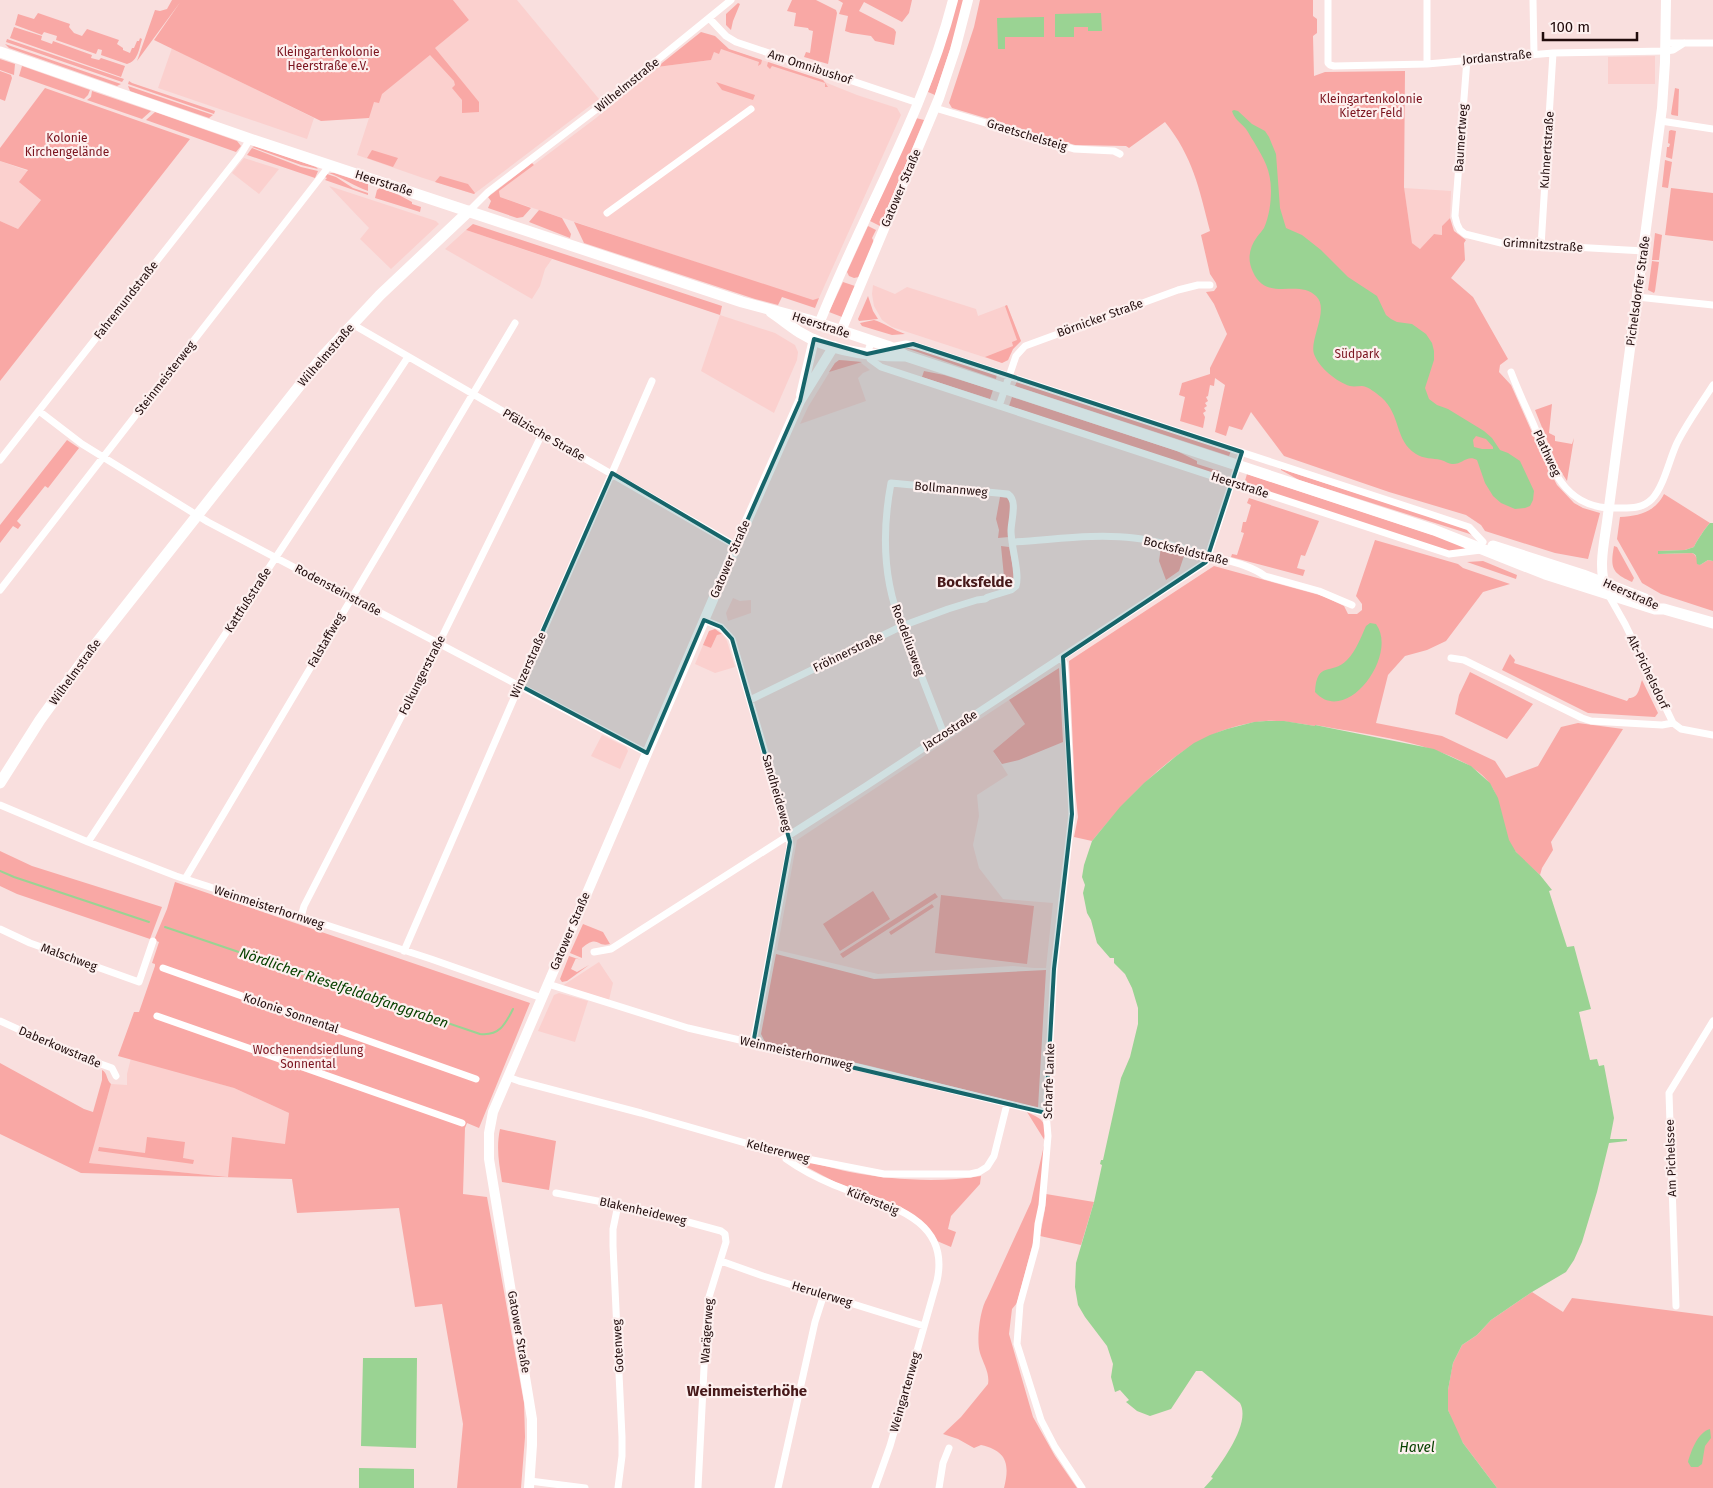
<svg xmlns="http://www.w3.org/2000/svg" width="1713" height="1488" viewBox="0 0 1713 1488" font-family="'Fira Sans',sans-serif">
	<rect width="100%" height="100%" fill="#f9dfde"/>
	<path fill="#fbd0ce" d="M453,0h64l82,99 -125,95 -51,-16 -66,-23 12,-37 -8,-10 108,-88z
		M172,48l142,70 -7,21 -149,-51z
		M721,49l8,2h5l89,29 4,3 30,12 40,13 4,7 -82,183 -6,3 -313,-104 -1,-6 97,-73 61,-51 54,-7 3,-8z
		M1655,56v28h-47v-27z
		M244,158l35,11 -20,25 -27,-21z
		M0,161l28,10 13,29 -23,29 -18,-8z
		M329,186l107,35 3,3 -48,45 -31,-30 9,-11z
		M1404,188l47,3 -1,27 -8,8v9l-8,-1 -14,15 -8,-6z
		M466,230l86,29 -7,10 -5,17 -8,13 -87,-50z
		M873,285l22,9 12,-7 69,22 2,7 29,-11 14,36 -8,8 -5,11 -6,3 -110,-36 -10,-7 -8,-14 -2,-12z
		M720,315l55,18 20,12 3,7 -1,8 -23,53 -73,-42z
		M842,360l18,2 10,8 -7,3 -5,5 8,23 -66,23 8,-17 27,-44z
		M733,598l7,3 11,-1v13l-23,8 -2,-8z
		M722,634l5,7 8,26 -20,6 -20,-9 8,-19 8,3 6,-13z
		M1009,700l16,24 -32,27 15,24 -31,20 2,21 -6,29 6,23 24,31 50,4 -7,65h-12l-21,-2 -135,8 -101,-24 20,-110z
		M602,735l24,12 2,4 -8,18 -29,-13z
		M599,962l14,21 -4,17 -47,-14z
		M559,993l29,8 -13,41 -37,-11 16,-36z
		M131,1058l103,30 55,25 -3,31 -58,33 -140,-14 23,-79 16,1v-11z"/>
	<path fill="#f9a8a5" d="M172,0h281l16,20 -34,28 44,54v10l-17,1v-13l-10,-12 3,-3 -1,-4 -24,-26 -48,39 -3,9 -5,-1 -5,16 -48,3 -167,-81 27,-39 -44,60 18,-51 5,1 7,-2z
		M792,0h24l20,10 1,3 -9,51 -24,-7 2,-5 4,1 3,-22 -4,-1 -1,-2 -14,-2 2,-13 -9,-2z
		M838,0h74l-3,13 -7,9 -38,-20 -5,9 35,18 2,3 -2,13 -19,-4 -4,-5 -20,-3 -6,-2 3,-15 -9,-2 4,-11z
		M957,0h7l-8,31 -21,64 -7,-3 16,-46z
		M980,0h333v16l4,3v14l-4,3 1,40 11,-4 80,-1 -1,116 8,56 8,6 14,-15 8,1v-9l8,-8 4,13 12,9 -2,3 1,17 -14,18 22,19 35,62 -8,6 -1,7 12,13 35,79 11,21 17,18 9,5 17,5 -12,46 -33,-6 -70,-22 -4,-6 -15,-10 -77,-23 -105,-36 -33,-44 -9,18 -13,-4 -3,10 -11,-4 10,-47 -10,-7 -1,8 -4,-1 -2,11 -2,1 2,4 -3,2 2,3 -3,2 2,3 -3,2 2,4 -2,11 -23,-7 5,-24 -6,-2 3,-12 28,-9v-6l17,-34 -13,-30 -8,-12 8,-1 3,-4 -1,-4 -6,-9 -9,-39 9,-4c-11,-43 -17,-74 -45,-109l-36,26 -3,-2 -51,-1 -123,-37 -3,-5 25,-76z
		M738,3l2,1 -7,17 -2,9 -5,-5v-11z
		M38,13l32,11 -1,3 5,6 8,3 5,-7 32,11 -2,4 6,4v2l7,3 2,-5h2l3,-7h2l1,-3 2,1c-3,10 -4,22 -15,25l-26,-9 1,-5 -4,-1 -2,5 -40,-14 1,-4 -13,-4 -2,3 -27,-10 3,-11 16,5z
		M14,27l28,9 -1,4 11,4 1,-3 39,14 -1,3 8,2 2,-2 24,8 -4,11 -111,-39z
		M701,32l14,4 14,13 33,11 -1,4 -3,2 1,-4 -38,-13 -2,5 -5,-2 -3,8 -54,7z
		M7,39l117,40 -2,3 -116,-40z
		M5,44l116,40 -4,2 -108,-38z
		M0,59l15,5 -1,11 -14,-5z
		M768,62l55,18 5,7h-3v-4l-53,-17 -2,3 -3,-3z
		M22,66l68,24 -2,5 -4,4 -65,-23z
		M0,71l11,4 1,3 -7,23 -5,-2z
		M129,81l3,2 83,28 -1,3 -86,-30z
		M716,82l39,13 -2,5 -31,-10z
		M128,86l85,29 -4,3 -79,-27z
		M45,88l145,51 -190,242v-160l18,8 23,-29 -22,-18 9,-12 -28,-9v-13z
		M1675,88l4,1 -1,27 -6,-1 -1,-1z
		M92,91l59,20 -9,8 -55,-19 4,-3z
		M155,112l82,29 4,5 -5,6 -90,-32z
		M916,118l8,2 -44,106 -10,-5z
		M1671,130l5,1 -4,28 -6,-2 1,-10h2l1,-3 -2,-1 1,-12z
		M255,146l61,21 2,2 -17,-4 -49,-18z
		M252,148l49,19 17,4 -3,7 -68,-23z
		M372,150l26,8 -5,9 -26,-9z
		M1665,160l7,2 -4,26 -6,-1z
		M532,163l2,2 -35,26 1,6 31,11 -8,9 -6,1 -29,-10 3,-7 -3,-4z
		M329,173h5l34,11v7c-14,-5 -25,-13 -39,-18z
		M327,174l9,3 17,11 15,5v2l-43,-15 2,-2 -2,-1z
		M440,176l28,8 7,9 -1,1 -39,-12z
		M380,188l19,7 13,7v2l9,3 -1,5 -45,-14 2,-8z
		M1671,188l42,5v48l-48,-6z
		M539,210l23,8 9,16 -1,4 -41,-16z
		M574,222l239,78 6,-2 -4,10 -33,-11 -4,8 -23,-6 -171,-56z
		M473,224l249,82 -2,9 -254,-85z
		M868,226l8,4 -4,8 2,4 -15,35 -5,1 -5,-2 -2,-4z
		M1655,233l7,2 -3,25h-7z
		M1652,261l7,1 -4,29 -1,2 -6,-3z
		M843,282l12,4 -13,31 -13,-5z
		M868,296l5,15 5,8 -19,2 -1,-2z
		M1007,305l14,36 -8,8 -5,11 -6,3 -17,-6 28,-11 -1,-4 5,-2 -12,-34z
		M874,320c8,2 20,10 31,14l-13,1 -30,-9 -2,-3z
		M908,346l89,28 -1,5 -93,-32z
		M839,360l23,2 -33,10 6,-9z
		M924,371l20,4 49,15 -3,9 -68,-22z
		M1017,381l214,70 -2,5 -214,-70z
		M1012,397l165,54 20,10v3l22,7 1,5 -211,-70z
		M1552,404l-3,29 6,3v5l17,3 2,-6 -7,43 -9,-14 -23,-57z
		M67,440l12,8 -31,40 -3,-2 -28,35 4,4 -3,4 -5,-3 -13,17v-18z
		M1281,469l178,57 9,4 5,5 -174,-55 -18,-10z
		M1247,474l216,71 2,4 -15,3 -206,-68z
		M1664,494l46,29c-4,4 -14,19 -16,24l-9,3 -27,1v3l34,-1 2,1 3,4v4l3,3 8,-5 5,1v50l-52,-17 -19,-11 -25,-44 3,-22c19,-1 35,-5 44,-23z
		M1000,497l7,1 3,4 -1,35 -11,1 1,-8 -3,-11z
		M1249,498l70,23 -14,35 -4,-1 -4,13 8,2 -2,6 -72,-19 1,-3 5,1 7,-22 -3,-1 2,-10h3l5,-17 -4,-2z
		M1375,540l83,24 5,4 47,16 -27,8 -37,49 -19,9 -22,6 -17,19 -12,48 66,13 53,25 11,17 32,-12 23,-39 17,-4 45,6 -72,113 2,8 -11,18 -2,7c-11,-10 -24,-20 -31,-33 -9,-19 -7,-41 -19,-58 -28,-40 -129,-50 -175,-59v1c-16,-2 -32,-6 -49,-5 -76,6 -128,65 -174,120l-18,-4 4,-20 -3,-28 -6,-128 145,-95 109,30 21,10 4,8h9l5,-4v-6l-6,-8z
		M1001,546l8,1 6,31h-2l-2,6 -6,3z
		M1614,546l3,1 17,31 -2,4c-20,-9 -22,-14 -18,-36z
		M1161,547l24,6 -6,18 -13,9 -7,-19z
		M1483,561l34,14 -1,4 -49,-17z
		M715,629l7,5 -5,1 -6,13 -8,-3 6,-14z
		M1510,654l5,6 -1,3 113,38 2,-3c10,0 10,-10 13,-18l16,33 -3,4 -67,-4 -86,-43z
		M1059,668l4,74 -44,18 -17,4 -9,-13 32,-27 -16,-24z
		M1470,672l63,32 -26,35 -52,-25 4,-19z
		M0,851l32,15 130,41 -12,32 -133,-45 -17,-8z
		M175,882l355,121 -51,125 -12,-5 -2,5 -2,66 24,3 37,206 1,34 -4,51h-64l6,-64 -21,-120 -27,3 -16,-99 -102,5 -5,-34 -211,-6 -81,-39v-71l84,46 9,3 9,-32v-10c6,3 4,10 9,14l-22,79 139,14 4,-40 53,7 4,-31 -55,-25 -116,-32 16,-44h5l16,-46v-2l-3,-1 7,-21 -5,-2 13,-31z
		M873,891l17,28 -50,32 -17,-27z
		M935,893l3,4 -95,61 -3,-4z
		M941,895l93,11 -7,58 -92,-11z
		M932,904l2,3 -43,28 -2,-3z
		M583,924l20,8 7,12c-14,4 -11,-10 -28,4v10l-12,-5z
		M776,954l98,25 172,-9 -8,138 -168,-42 -105,-24 -4,-8z
		M569,956l12,4 -5,-2 -5,11 6,3 12,-7 -22,16 -5,1 -2,-3z
		M1027,1112c15,7 18,8 19,25l-8,87 -21,79 -5,6 -3,25 24,83 22,39 22,32h-73c6,-24 3,-37 -23,-43l-7,3 -16,-9 -15,-5 18,-17 27,-33c2,-11 -5,-21 -8,-31 -4,-13 0,-44 7,-55l44,-96 14,-61z
		M500,1129l56,12 -7,49 -47,-8c-3,-19 -6,-34 -2,-53z
		M147,1137l38,5 -2,16 11,2 -1,4 -95,-13 1,-4 46,6z
		M794,1159c19,3 37,9 56,13 41,8 90,11 131,4l-1,8 -29,32 -3,13 8,3 -5,15 -14,-6 -15,-20 -21,-14 -64,-24 -36,-19z
		M1046,1194l48,8 -13,43 -41,-9 5,-27z
		M1532,1292l31,20 9,-14 141,18v172h-216l-34,-45 -9,-17 -6,-16v-20l3,-17 2,-10 9,-18 15,-10 14,-15z"/>
	<path fill="#9ad393" fill-rule="evenodd" d="M1101,13l1,18h-14v-4h-14v10h-19v-23z
		M1044,17v20h-39v12h-7l-1,-31z
		M1234,110l4,1 14,13 13,7 4,6 7,17 4,54 6,20 16,7 19,15 27,27 29,19 9,19 5,4 6,3 15,2 14,10 6,9 2,8v9l-9,28 4,11 8,6 11,4 36,22 8,7 8,12 8,3 12,8 14,30 -1,9 -3,6 -5,2 -10,1 -14,-6 -8,-7 -8,-13 -8,-23c-10,-6 -15,5 -25,4 -3,0 -7,-3 -11,-4 -8,-2 -18,-1 -25,-6 -22,-14 -14,-38 -35,-57 -5,-4 -12,-10 -19,-11 -4,0 -8,1 -12,0 -13,-4 -31,-18 -36,-32 -5,-14 16,-45 2,-58 -18,-18 -49,7 -63,-24 -6,-12 -4,-24 4,-35 3,-4 5,-6 7,-9 5,-11 7,-25 7,-37 0,-21 -7,-32 -17,-49 -3,-4 -5,-9 -8,-13 -5,-6 -12,-10 -14,-18zM1476,436l10,3 7,8v2h-11l-8,-2 -1,-7z
		M1710,523h3v38l-5,-1 -8,5 -3,-1c-1,-5 1,-9 -5,-11l-34,1v-3l27,-1 9,-3c2,-5 12,-20 16,-24z
		M1370,623l6,1c23,31 -30,103 -61,68 2,-32 16,-16 32,-32 9,-9 14,-23 19,-34z
		M1266,721h18l31,5v-1l119,24 37,17 19,17 8,15 11,42 7,12 24,23 12,15 -3,1 18,56 7,-1 17,63 -12,3 11,48 7,-1 2,7 5,-1 10,53 -4,21h17v2l-18,2 -12,49 -15,50 -8,18 -8,12 -34,20 -41,28 -14,15 -15,10 -9,18 -5,27v20l15,33 34,45h-293l9,-10 -2,-1c12,-17 40,-54 29,-74l-38,-32h-6l-25,38 -21,7 -13,-5 -11,-9 3,-2 -9,-10 -5,2 -4,-15 2,-13 -6,-18 -22,-29 -7,-12 -3,-18 1,-24 18,-61 8,-37 -2,-1 1,-4h2l18,-82 9,-21 8,-33v-16l-6,-20 -7,-14 -11,-11v-5h-4l-13,-15 -6,-23 -4,-7 -4,-20 2,-8 -3,-8 2,-12 8,-24 28,-34 24,-24 31,-26 19,-14 16,-8 17,-6 27,-7z
		M363,1358h54l-1,90 -55,-2z
		M1710,1429l1,9 -6,8 -3,18 -4,3h-7l-3,-5c3,-11 10,-30 22,-33z
		M359,1468l55,1v19h-55z"/>
	<g fill="none" stroke-linecap="round" stroke-linejoin="round">
		<path stroke="#9ad393" stroke-width="2" d="M0,871l14,6 135,45
			M165,927l315,107c19,2 25,-9 33,-25"/>
		<path stroke="#fff" stroke-width="7" d="M1328,0v63l2,2 4,1 93,-2 126,-11 113,-2 7,-1 11,-7
			M1427,0v64
			M1533,0l1,54
			M709,18l17,18 10,6 182,61
			M1666,43h47
			M1467,59l-12,157 2,8 3,6 5,4 36,9 143,8
			M935,108l139,41 40,2 6,3
			M1661,121l52,8
			M469,211l19,-19 114,-87 129,-105
			M607,213l144,-104
			M1541,246l12,-193
			M1637,297l76,8
			M352,324l384,222
			M872,341l-3,7 1,11 11,8 568,187 32,-4
			M890,347l16,-3 11,2 510,167 42,14 14,15
			M1511,372c7,19 16,37 24,56 17,40 29,82 82,80 13,0 25,1 35,-9 12,-13 17,-39 25,-56 10,-20 24,-39 36,-58
			M999,406l17,-50 9,-10 153,-56 20,-5h12
			M39,411l43,33 126,78 439,231
			M0,460l241,-306 9,-15
			M1012,542c40,-2 82,-9 122,-4 26,3 52,11 78,18 17,5 38,9 53,20l54,15 33,14
			M0,590l330,-425
			M1608,594l17,30 48,99 8,6 32,6
			M704,620l17,7 11,12 57,196 1,11 -37,198
			M1061,658l3,5 1,9 7,142 -18,155 -8,144 2,23 -6,69 -4,19 -2,22 -16,58 -3,40 24,76 14,27 27,41
			M1451,658l13,2 118,58 9,3 71,4 11,-2
			M750,700l152,-74 46,-17 29,-9 8,-1 3,-2 23,-7 5,-4c4,-12 -5,-40 -5,-55 0,-11 7,-30 -3,-37l-117,-11c-9,48 -8,98 11,143l40,103 3,4
			M0,805l88,37 88,34 255,83 111,39
			M88,842l320,-485
			M185,879l330,-556
			M301,917l3,-11 133,-259 105,-213
			M0,929l30,14 109,39 14,-41
			M404,951l248,-570
			M594,952l17,-3 255,-163 340,-224 36,-110
			M163,968l313,111
			M548,984l140,44 169,39 189,46
			M157,1016l305,107
			M0,1021l70,32 42,15 4,8
			M508,1077l11,4 122,32 146,42 97,19h86l9,-2 8,-5 7,-11 13,-52
			M787,1155l-1,4c14,10 31,19 48,26 45,19 118,29 103,96l-47,165 -15,42
			M556,1193l88,17 77,21 4,3 1,8 -17,55 -3,31 -8,160
			M618,1205l-5,24v17l9,191v19l-4,32
			M721,1261l42,15 161,50
			M1676,1306l-7,-213 44,-72
			M530,1481l55,7
			M778,1488l37,-166 9,-28
			M939,1488l4,-25 6,-15"/>
		<path stroke="#fff" stroke-width="10" d="M819,324c43,-109 105,-210 134,-324
			M841,331l98,-233 16,-48 13,-50
			M801,395l13,-56
			M1606,589c-8,-21 -2,-45 1,-67l55,-414 3,-46 1,-62
			M529,1488l3,-43v-26l-43,-260v-26l4,-21 243,-566 64,-145 34,-55"/>
		<path stroke="#fff" stroke-width="11" d="M0,52l256,89 486,161 67,18 81,27 16,9 528,174 111,44 110,35h9l49,14
			M771,312c9,6 19,14 28,20 31,19 70,24 105,24
			M1493,546l90,29 62,24
			M0,783l40,-63 44,-61 239,-303 57,-61 89,-84"/>
	</g>
	<path fill="#16656a" fill-opacity="0.2" stroke="#16656a" stroke-width="4" stroke-linejoin="round" d="M814,339l53,15 46,-10 329,108 -36,110 -143,95 9,157 -18,155 -8,144 -293,-69 37,-202 -58,-203 -11,-12 -17,-7 -57,133 -128,-68 93,-212 124,73 64,-145z"/>
	<g text-anchor="middle" dominant-baseline="central" stroke-width="4.5" stroke-linejoin="round" paint-order="stroke">
		<g font-size="12" fill="#7b141f" stroke="#fdf0ef">
			<text x="328" y="52">Kleingartenkolonie<tspan x="328" dy="14">Heerstraße e.V.</tspan></text>
			<text x="1371" y="99">Kleingartenkolonie<tspan x="1371" dy="14">Kietzer Feld</tspan></text>
			<text x="67" y="138">Kolonie<tspan x="67" dy="14">Kirchengelände</tspan></text>
			<text x="1357" y="354">Südpark</text>
			<text x="308" y="1050">Wochenendsiedlung<tspan x="308" dy="14">Sonnental</tspan></text>
		</g>
		<g font-size="12" fill="#210c0c" stroke="#fdf0ef">
			<text transform="translate(1497 57) rotate(-5)">Jordanstraße</text>
			<text transform="translate(810 67) rotate(18)">Am Omnibushof</text>
			<text transform="translate(627 85) rotate(-39)">Wilhelmstraße</text>
			<text transform="translate(1027 135) rotate(17)">Graetschelsteig</text>
			<text transform="translate(1461 138) rotate(-86)">Baumertweg</text>
			<text transform="translate(1547 150) rotate(-86)">Kuhnertstraße</text>
			<text transform="translate(384 183) rotate(18)">Heerstraße</text>
			<text transform="translate(901 188) rotate(-67)">Gatower Straße</text>
			<text transform="translate(1543 245) rotate(4)">Grimnitzstraße</text>
			<text transform="translate(1638 291) rotate(-82)">Pichelsdorfer Straße</text>
			<text transform="translate(126 300) rotate(-52)">Fahremundstraße</text>
			<text transform="translate(1100 318) rotate(-20)">Börnicker Straße</text>
			<text transform="translate(821 325) rotate(18)">Heerstraße</text>
			<text transform="translate(326 355) rotate(-49)">Wilhelmstraße</text>
			<text transform="translate(165 378) rotate(-52)">Steinmeisterweg</text>
			<text transform="translate(544 435) rotate(30)">Pfälzische Straße</text>
			<text transform="translate(1547 453) rotate(65)">Plathweg</text>
			<text transform="translate(1240 485) rotate(18)">Heerstraße</text>
			<text transform="translate(951 489) rotate(5)">Bollmannweg</text>
			<text transform="translate(1186 551) rotate(14)">Bocksfeldstraße</text>
			<text transform="translate(730 559) rotate(-67)">Gatower Straße</text>
			<text transform="translate(338 590) rotate(28)">Rodensteinstraße</text>
			<text transform="translate(1631 594) rotate(24)">Heerstraße</text>
			<text transform="translate(248 600) rotate(-57)">Kattfußstraße</text>
			<text transform="translate(326 640) rotate(-60)">Falstaffweg</text>
			<text transform="translate(908 640) rotate(70)">Roedeliusweg</text>
			<text transform="translate(848 652) rotate(-26)">Fröhnerstraße</text>
			<text transform="translate(528 665) rotate(-66)">Winzerstraße</text>
			<text transform="translate(75 672) rotate(-54)">Wilhelmstraße</text>
			<text transform="translate(1648 672) rotate(64)">Alt-Pichelsdorf</text>
			<text transform="translate(422 675) rotate(-63)">Folkungerstraße</text>
			<text transform="translate(950 730) rotate(-33)">Jaczostraße</text>
			<text transform="translate(777 793) rotate(74)">Sandheideweg</text>
			<text transform="translate(269 907) rotate(18)">Weinmeisterhornweg</text>
			<text transform="translate(570 931) rotate(-67)">Gatower Straße</text>
			<text transform="translate(69 957) rotate(20)">Malschweg</text>
			<text transform="translate(291 1013) rotate(19)">Kolonie Sonnental</text>
			<text transform="translate(60 1047) rotate(23)">Daberkowstraße</text>
			<text transform="translate(796 1053) rotate(13)">Weinmeisterhornweg</text>
			<text transform="translate(1049 1081) rotate(-88)">Scharfe Lanke</text>
			<text transform="translate(778 1151) rotate(14)">Keltererweg</text>
			<text transform="translate(1671 1158) rotate(-92)">Am Pichelssee</text>
			<text transform="translate(873 1201) rotate(22)">Küfersteig</text>
			<text transform="translate(643 1211) rotate(13)">Blakenheideweg</text>
			<text transform="translate(822 1294) rotate(17)">Herulerweg</text>
			<text transform="translate(707 1331) rotate(-86)">Warägerweg</text>
			<text transform="translate(519 1332) rotate(80)">Gatower Straße</text>
			<text transform="translate(618 1346) rotate(-93)">Gotenweg</text>
			<text transform="translate(905 1392) rotate(-74)">Weingartenweg</text>
		</g>
		<g font-size="14" font-style="italic" fill="#084201" stroke="#fdf0ef">
			<text transform="translate(344 988) rotate(19)">Nördlicher Rieselfeldabfanggraben</text>
			<text x="1417" y="1447">Havel</text>
		</g>
		<g font-size="15" font-weight="bold" fill="#461819" stroke="#fdf0ef">
			<text x="975" y="582">Bocksfelde</text>
			<text x="747" y="1391">Weinmeisterhöhe</text>
		</g>
	</g>
	<path d="M1543 32v8h94v-8" fill="none" stroke="#210c0c" stroke-width="2.5"/>
	<text x="1550" y="32" font-size="15" fill="#210c0c" stroke="#fdf0ef" stroke-width="4" paint-order="stroke">100 m</text>
</svg>
